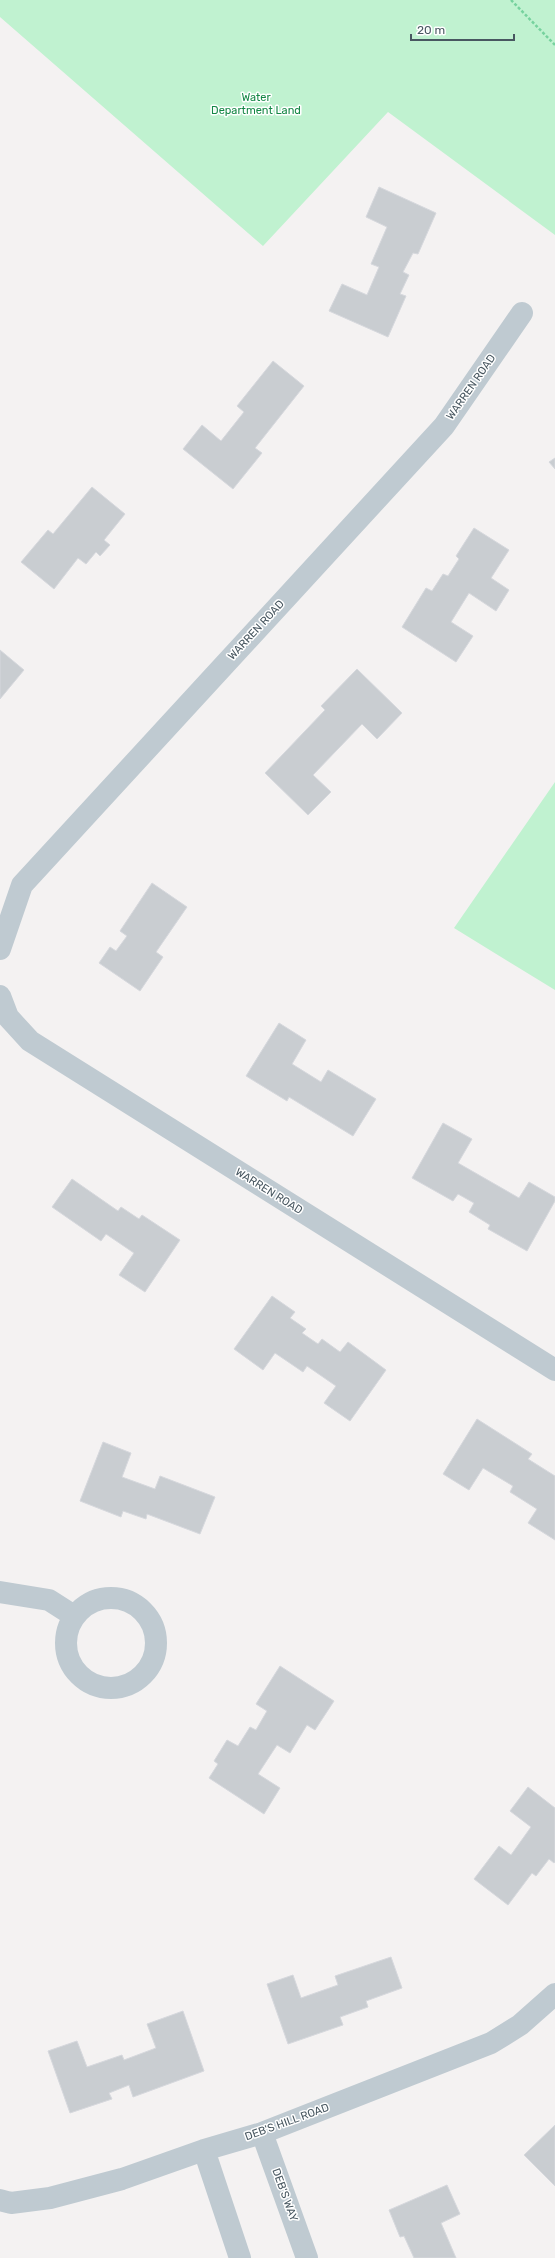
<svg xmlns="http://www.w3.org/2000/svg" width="555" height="2258" viewBox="0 0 555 2258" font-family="Rubik,sans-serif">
	<rect width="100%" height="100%" fill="#f4f2f2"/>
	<path fill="#c0f2d0" d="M0,0h555v235l-167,-123 -125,134 -263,-229z
		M555,782v208l-101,-62z"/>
	<path fill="#c9cdd1" stroke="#d6d8dd" d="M379,187l57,26 -18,41 -5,-1 -10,19 6,3 -9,19 6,2 -18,41 -59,-26 13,-27 25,11 12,-28 -8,-3 16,-37 -21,-10z
		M273,361l31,25 -49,62 7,5 -29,36 -50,-40 19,-24 19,16 23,-29 -7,-6z
		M555,458v11l-6,-7z
		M92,487l33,27 -21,26 6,5 -10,11 -4,-4 -10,12 -8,-6 -24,31 -33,-27 27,-32 5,4z
		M474,528l35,22 -18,28 18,12 -13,21 -27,-18 -18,29 22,14 -17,26 -54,-35 24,-39 6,3 11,-17 5,2 11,-17 -3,-3z
		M0,650l24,20 -24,29z
		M357,669l45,44 -25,26 -15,-15 -49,51 18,17 -23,23 -43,-42 60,-63 -4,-4z
		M152,883l35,24 -31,45 7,5 -23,34 -41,-28 11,-16 6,4 11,-15 -7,-5z
		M279,1023l27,17 -14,24 29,18 7,-12 48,29 -23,37 -64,-39 -2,4 -41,-25z
		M443,1123l29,16 -14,24 61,35 10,-16 26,15v4l-28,50 -39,-22 2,-4 -21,-13 5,-9 -16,-9 -5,7 -41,-23z
		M72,1179l46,32 3,-4 18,12 3,-4 38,25 -35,52 -26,-17 15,-22 -28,-19 -5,7 -49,-34z
		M272,1296l23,16 -5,6 16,11 -4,4 16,11 4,-5 18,13 8,-10 38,28 -36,51 -26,-18 12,-17 -29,-20 -4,6 -28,-19 -12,17 -29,-21z
		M477,1419l55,35 -4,5 27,17v64l-27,-17 9,-14 -27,-17 3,-6 -30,-18 -14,22 -26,-16z
		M103,1442l28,11 -9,24 33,12 5,-13 55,21 -15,37 -53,-20 -1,5 -23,-8 -2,6 -41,-16z
		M280,1666l54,35 -19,29 -8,-5 -17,28 -13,-8 -19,29 22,14 -16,26 -55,-36 9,-14 -4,-3 13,-21 11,6 12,-19 6,3 11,-19 -11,-7z
		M528,1787l27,21v54l-1,1 -5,-4 -13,17 -4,-3 -24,32 -34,-26 25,-33 12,9 20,-28 -21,-16z
		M391,1957l11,31 -36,13 2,6 -28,10 3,8 -55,19 -21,-60 26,-9 8,23 37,-13 -3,-9z
		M183,2011l21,60 -71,26 -4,-12 -20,8 3,6 -42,14 -22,-62 29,-10 10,26 35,-12 2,5 32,-12 -9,-24z
		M555,2125v61l-31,-31z
		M447,2185l13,29 -19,9 15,35h-42l-10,-22 -4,1 -11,-27z"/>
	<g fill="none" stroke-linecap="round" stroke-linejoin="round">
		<path stroke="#76d29e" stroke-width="2.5" stroke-dasharray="3 2" stroke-linecap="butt" d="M511,0l44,45"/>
		<path stroke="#bfcad1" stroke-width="22" d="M0,949l22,-64 422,-459 78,-113
			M0,996l8,21 22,24 525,329
			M0,1592l49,8 25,16
			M66 1643a45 45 0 1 1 90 0a45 45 0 1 1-90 0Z
			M262,2133l45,125
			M204,2150l36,108
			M0,2200l11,3 39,-5 72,-19 82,-29 58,-17 229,-90 29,-18 35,-31"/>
	</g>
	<g text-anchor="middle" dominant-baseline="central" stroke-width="3" stroke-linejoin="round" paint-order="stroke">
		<g font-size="11" fill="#148745" stroke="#fff">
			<text x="256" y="97">Water<tspan x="256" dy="13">Department Land</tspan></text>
		</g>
		<g font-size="11" fill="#485760" stroke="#fff">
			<text transform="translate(471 387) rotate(-55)">WARREN ROAD</text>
			<text transform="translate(256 630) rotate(-47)">WARREN ROAD</text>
			<text transform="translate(269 1191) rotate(32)">WARREN ROAD</text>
			<text transform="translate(287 2122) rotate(-20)">DEB'S HILL ROAD</text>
			<text transform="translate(285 2195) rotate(70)">DEB'S WAY</text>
		</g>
	</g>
	<path d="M411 34v6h103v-6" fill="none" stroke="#485760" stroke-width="2"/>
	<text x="417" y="34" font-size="12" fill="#485760" stroke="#ffffff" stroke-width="3" paint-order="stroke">20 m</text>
</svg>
